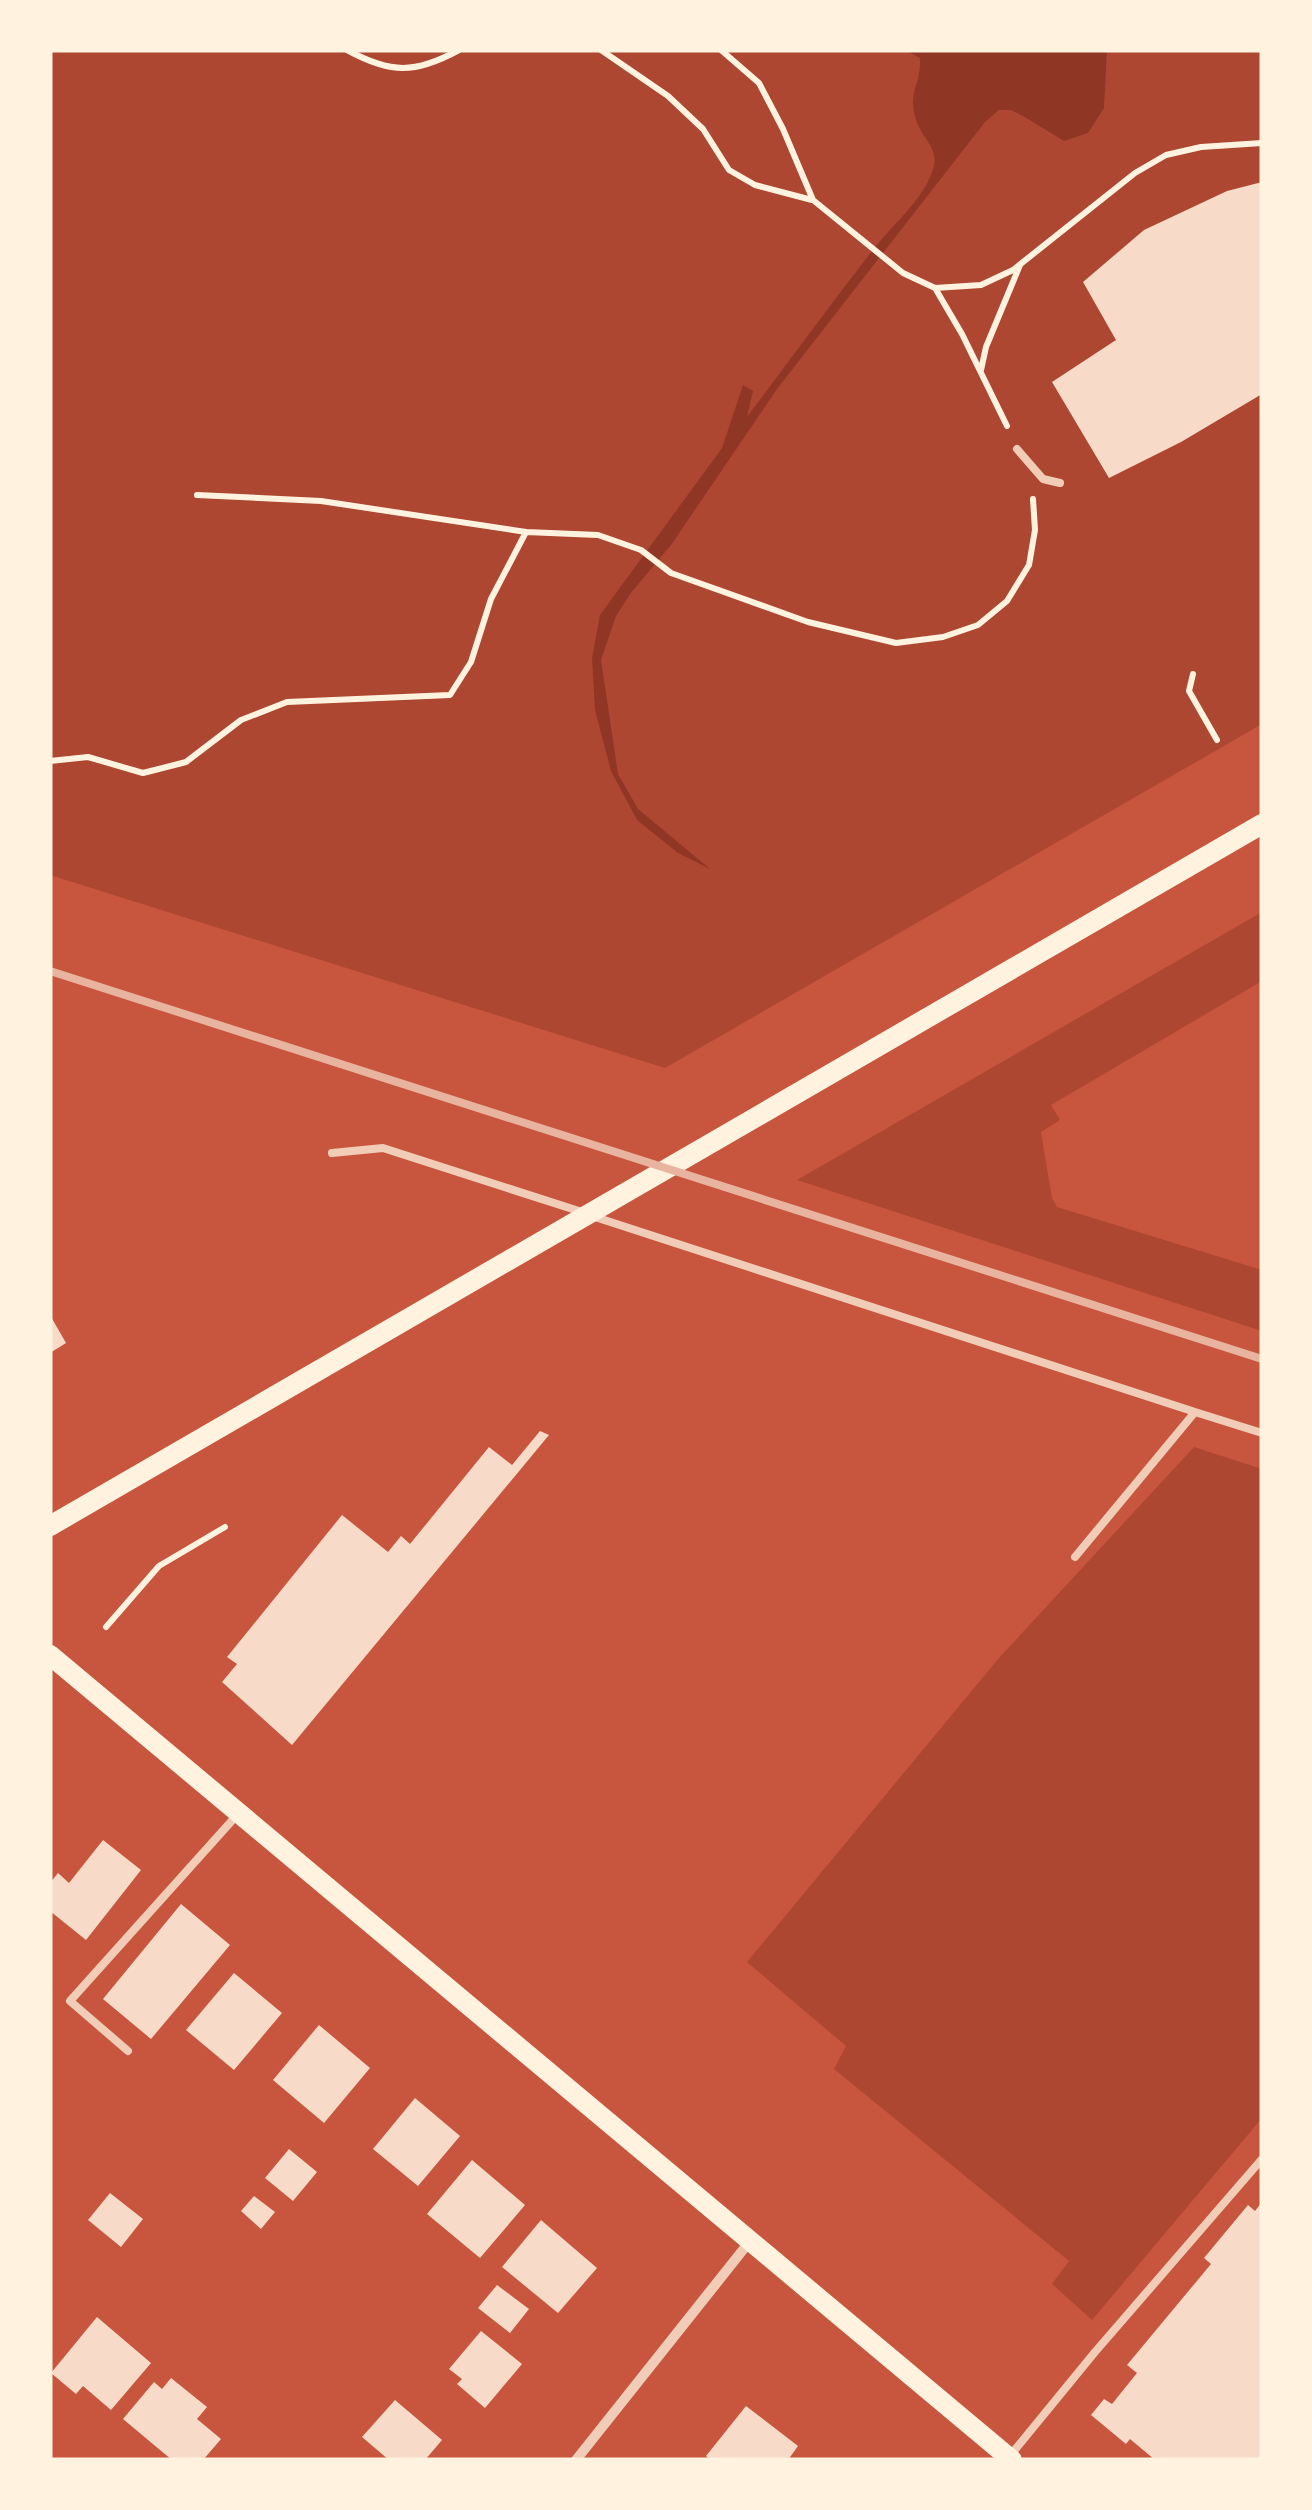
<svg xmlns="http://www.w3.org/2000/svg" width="1312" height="2510" viewBox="0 0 1312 2510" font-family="Karla,sans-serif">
	<rect width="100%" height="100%" fill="#c8553d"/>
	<path fill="#ae4732" d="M50,50h1212v674l-597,344 -615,-193z
		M1262,912v69l-211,124 9,15 -19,12 11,66 5,9 205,63v61l-465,-151z
		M1194,1447l68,22v649l-170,202 -40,-36 17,-23 -235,-192 12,-23 -99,-84 252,-304z"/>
	<path fill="#8f3625" d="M905,50h202l-3,58 -16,25 -24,8 -41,-25 -12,-6h-12l-14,12 -208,267 -106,156 -41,49 -14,22 -15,44 17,114 20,35 72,60 -32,-16 -41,-33 -26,-49 -16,-61 -3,-52 8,-43 122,-167 21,-63 10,6 -6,26c43,-57 85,-115 129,-171 20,-25 50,-49 58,-80 4,-17 -11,-28 -16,-41 -13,-32 4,-41 2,-67z"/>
	<path fill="#f7dbc8" d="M1262,182v212l-81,48 -72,36 -57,-96 64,-42 -33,-58 61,-52 83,-39z
		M50,1315l16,28 -16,10z
		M540,1431l9,4 -257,310 -70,-63 15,-18 -10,-7 115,-142 46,37 13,-16 9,8 79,-97 23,18z
		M103,1840l38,30 -55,70 -36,-29v-28l8,-10 11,10z
		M181,1904l49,41 -79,94 -48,-40z
		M234,1973l48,40 -48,57 -48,-40z
		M319,2025l51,43 -46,55 -51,-43z
		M415,2098l45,38 -42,50 -45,-37z
		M289,2149l28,23 -24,29 -28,-23z
		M472,2160l53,45 -45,53 -53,-44z
		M110,2193l33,26 -22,28 -33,-27z
		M254,2196l21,16 -14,17 -20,-18z
		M1262,2202v258h-107l-25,-21 -4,5 -35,-29 13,-16 8,5 25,-31 -10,-8 84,-101 -7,-6 44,-53 7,6z
		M541,2220l56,48 -39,45 -56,-46z
		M497,2285l32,24 -19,24 -32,-25z
		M97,2317l54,46 -40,47 -28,-24 -7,8 -25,-21z
		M481,2331l41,33 -37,44 -28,-24 5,-5 -13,-10z
		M171,2378l36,29 -10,12 24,20 -18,21h-31l-49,-41 31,-37 8,7z
		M395,2400l47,40 -17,20h-36l-27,-23z
		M746,2406l52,40 -10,14h-78l-4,-4z"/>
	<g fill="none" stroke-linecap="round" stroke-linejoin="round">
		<path stroke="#fff3e0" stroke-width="6" d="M347,50c44,24 68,24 112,0
			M601,50l67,46 35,33 26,41 26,15 57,15
			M721,50l38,33 24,46 30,71 90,73 32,15 46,-3 32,-15 122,-97 31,-18 35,-8 61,-4
			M935,288l27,46 45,92
			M981,370l5,-23 34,-82
			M197,495l124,6 205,31 72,3 43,15 30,23 137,49 88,21 47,-6 35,-12 29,-24 22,-36 6,-35 -2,-31
			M1193,674l-4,17 28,49
			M50,761l38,-4 55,16 43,-11 55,-42 46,-18 163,-7 21,-33 20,-63 35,-67
			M106,1627l53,-61 66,-39"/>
		<path stroke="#f1ccb7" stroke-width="8" d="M1017,449l26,30 17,4
			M332,1153l51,-5 199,64
			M595,1217l600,195
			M1075,1557l120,-145 67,21
			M128,2051l-58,-50 167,-186
			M1009,2457l86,-105 167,-193"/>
		<path stroke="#f1ccb7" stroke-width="10" d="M576,2460l174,-219"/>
		<path stroke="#fff3e0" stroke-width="20" d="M50,1526l1212,-702
			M50,1655l962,805"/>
		<path stroke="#e9b49f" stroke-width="8" d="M50,971l1212,388"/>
	</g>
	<rect width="1312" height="2510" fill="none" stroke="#fff3e0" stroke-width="105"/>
</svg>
